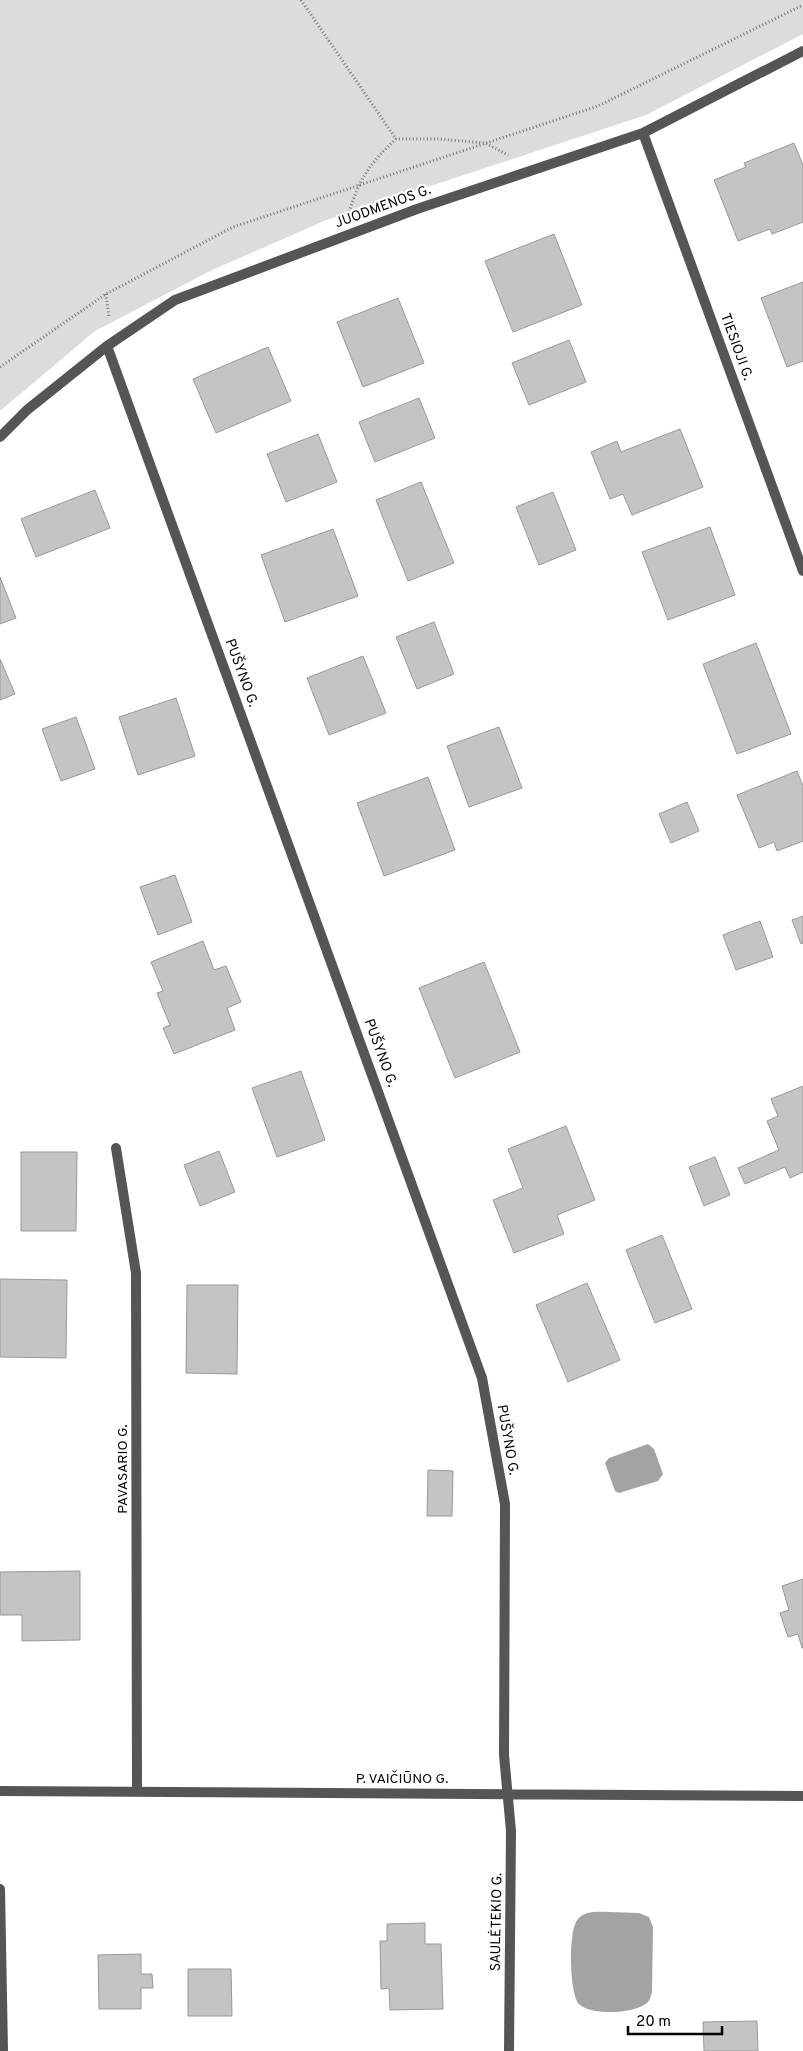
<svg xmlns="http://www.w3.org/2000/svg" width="803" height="2051" viewBox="0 0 803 2051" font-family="Overpass,sans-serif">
	<rect width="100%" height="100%" fill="#fff"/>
	<path fill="#dcdcdc" d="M0,0h803v34l-157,81 -322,106 -114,50 -115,60 -95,80z"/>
	<path fill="#a3a3a3" d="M648,1444l6,5 9,25 -5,7 -39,12 -4,-2 -10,-28 4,-5z
		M610,1912l29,1 10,4 4,10 -1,65c-1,3 -2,8 -4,10 -11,12 -58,14 -69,2 -10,-10 -11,-75 -1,-85 8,-9 20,-7 32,-7z"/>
	<path fill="#c4c4c4" stroke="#999" d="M794,143l9,22v57l-31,12 -2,-5 -32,12 -24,-61 32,-13 -2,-4z
		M554,234l28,71 -69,27 -28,-71z
		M803,282v79l-16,6 -26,-69z
		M398,298l26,65 -61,24 -26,-65z
		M569,340l17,42 -57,23 -17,-42z
		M268,347l23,54 -75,32 -23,-54z
		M419,398l16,40 -60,24 -16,-40z
		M680,429l23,58 -71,28 -9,-21 -13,5 -19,-47 26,-11 4,11z
		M318,434l19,48 -51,20 -19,-48z
		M421,482l33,81 -46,18 -32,-81z
		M95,490l15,38 -74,29 -15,-38z
		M553,492l23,58 -37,15 -23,-58z
		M710,527l25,68 -67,25 -26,-68z
		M333,529l25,67 -73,26 -24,-67z
		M0,577l16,41 -16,6z
		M434,622l20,52 -37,15 -21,-52z
		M756,643l35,91 -54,20 -34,-90z
		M363,656l23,57 -57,22 -22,-57z
		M0,659l15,35 -15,6z
		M176,698l19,58 -57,19 -19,-58z
		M76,717l19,52 -34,12 -19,-52z
		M499,727l23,61 -53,19 -22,-61z
		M797,771l6,15v55l-26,10 -3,-9 -15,6 -22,-53z
		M428,777l27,73 -71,26 -27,-73z
		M687,802l12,29 -28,12 -12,-29z
		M175,875l17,47 -34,13 -18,-48z
		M803,916v27l-2,1 -9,-24z
		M760,921l13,36 -37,13 -13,-35z
		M203,941l11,29 12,-4 15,36 -14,6 8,22 -61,24 -11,-26 7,-3 -13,-32 6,-2 -12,-29z
		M484,962l36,90 -65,26 -36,-90z
		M301,1071l24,69 -48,17 -25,-69z
		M803,1086v86l-13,6 -5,-11 -40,17 -7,-16 41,-18 -12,-29 11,-5 -7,-17z
		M566,1126l29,74 -38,15 7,19 -50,19 -21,-53 30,-12 -15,-39z
		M219,1151l16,41 -35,14 -16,-41z
		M21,1152h56l-1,79h-55z
		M715,1157l15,38 -26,11 -15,-39z
		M662,1235l30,74 -37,14 -29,-73z
		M0,1279l67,1 -1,78 -66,-1z
		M587,1283l33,77 -52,22 -32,-77z
		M187,1285h51l-1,89 -51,-1z
		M428,1470l25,1 -1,45h-25z
		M80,1571v69l-58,1v-26h-22v-43z
		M803,1579v69h-1l-4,-14 -10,3 -8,-24 9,-3 -7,-24z
		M425,1923v21h16l2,65 -53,1 -1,-22 -8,1 -1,-48h7v-17z
		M141,1954v20h11l1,14h-12v21h-42l-1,-54z
		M188,1969h43l1,47h-44z
		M757,2021l1,30h-54l-1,-29z"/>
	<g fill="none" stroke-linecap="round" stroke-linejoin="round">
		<path stroke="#777" stroke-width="3" stroke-dasharray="1 2.5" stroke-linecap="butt" d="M301,0l95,139
			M349,212c11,-34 20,-48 47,-73h42l47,4 23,12
			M106,294l3,24
			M0,367l106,-73 127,-67 365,-121 205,-101"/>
		<path stroke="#555" stroke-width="10" d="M643,133l160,438
			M107,346l375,1032 23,126 -1,251 7,76 -2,220
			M0,437l27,-27 80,-64 68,-46 242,-91 226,-76 160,-82
			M116,1148l20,125 1,519
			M0,1791l803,5
			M0,1889l3,162"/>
	</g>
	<g text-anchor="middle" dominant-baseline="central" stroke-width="4.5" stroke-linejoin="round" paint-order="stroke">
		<g font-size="14" fill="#000" stroke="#fff">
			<text transform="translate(383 207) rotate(-20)">JUODMENOS G.</text>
			<text transform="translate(736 347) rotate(70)">TIESIOJI G.</text>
			<text transform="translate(241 673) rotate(70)">PUŠYNO G.</text>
			<text transform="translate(380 1053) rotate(70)">PUŠYNO G.</text>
			<text transform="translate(507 1440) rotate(80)">PUŠYNO G.</text>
			<text transform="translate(123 1469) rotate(-90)">PAVASARIO G.</text>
			<text x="402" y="1779">P. VAIČIŪNO G.</text>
			<text transform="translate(497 1922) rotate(-89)">SAULĖTEKIO G.</text>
		</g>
	</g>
	<path d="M628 2026v8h94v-8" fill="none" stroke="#000000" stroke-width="2.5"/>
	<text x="636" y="2026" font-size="15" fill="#000000" stroke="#ffffff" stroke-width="4" paint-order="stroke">20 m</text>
</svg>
